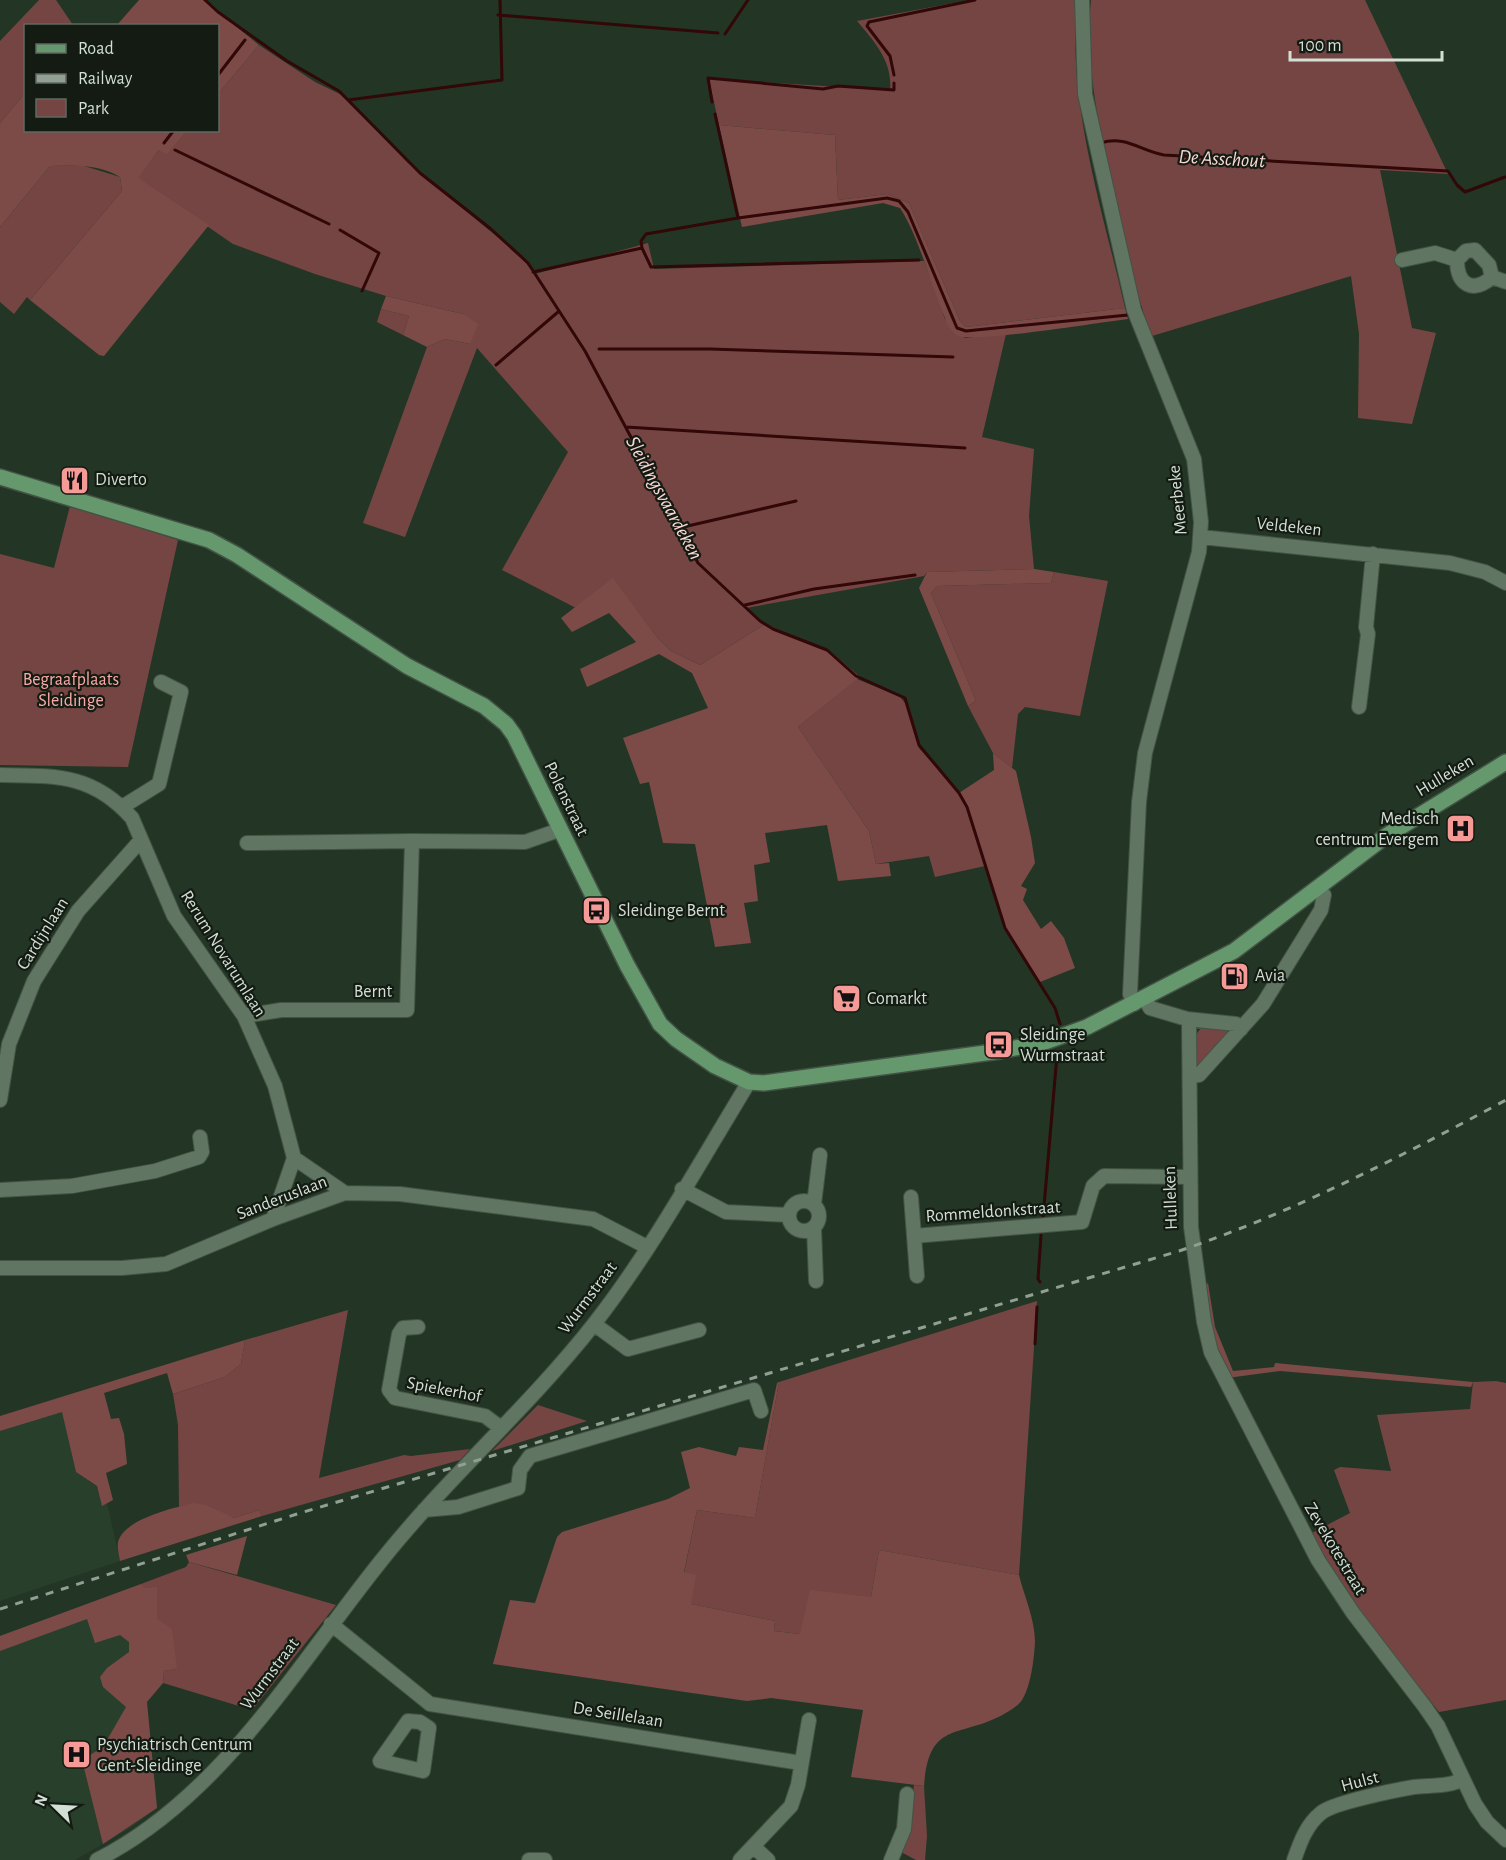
<svg xmlns="http://www.w3.org/2000/svg" width="1506" height="1860" viewBox="0 0 1506 1860" font-family="'Alegreya Sans',sans-serif">
	<rect width="100%" height="100%" fill="#233625"/>
	<path fill="#28402b" d="M62,1411l14,61 21,15 5,18 5,-2 13,58 -120,40v-170z
		M141,1584l-1,46 17,178 -27,20 -55,32h-75v-224z"/>
	<path fill="#754543" d="M39,0h17l17,25 -47,1 -1,67 -25,30v-82z
		M970,0h107c-10,104 25,207 48,308l-159,19 -6,-6 -51,-118 -22,-9 -49,6 -3,-65 -116,-10 -10,-46 181,11c3,-28 -16,-49 -33,-69z
		M1091,0h274l83,174 -68,-4 32,158 24,5 -24,91 -54,-6 1,-84 -8,-58 -199,60c-18,-45 -27,-89 -37,-137 -14,-64 -31,-133 -24,-199z
		M259,45l56,37 29,14 64,67 111,92 16,19 113,-31 6,26 270,-8 21,58 20,19 41,-4 -24,103 52,12 -5,67 5,53 -107,3 -3,4 -178,32 19,16 -65,41 -29,-14 -14,-14 -44,-58 -37,29 -74,-38 66,-118 -91,-104 -72,189 -42,-14 64,-176 18,-8 25,5 -7,-30 -77,-18 -71,-22 -82,-30 -96,-66 23,-29 7,4 20,-22 31,-1v-36z
		M81,165l39,12 2,14 -92,109 -3,-3 -13,17 -14,-12v-75l50,-61z
		M381,309l28,7 -6,19 -26,-13z
		M70,506l108,34 -50,227 -128,-2v-211l54,14z
		M1054,572l54,9 -28,135 -55,-9 -7,7 -6,54 -19,-15 -25,-47 8,-5 -45,-108 6,-7 114,-3z
		M857,679l43,18 5,6 14,45 40,45 8,14 18,59 -50,11 -6,-21 -53,8 -7,-33 -71,-104z
		M1203,1025l24,3 2,7 -30,31 -4,-3v-27z
		M1037,1301l-18,274 -140,-25 -8,47 -71,37 -26,-3 1,-10 -84,-17 -7,-31 13,-63 58,8 24,-136z
		M348,1310l-29,168 85,-23 7,1 59,-7 -10,11 -198,56 -3,-6 -25,8c-24,-5 -26,-18 -55,-11l-1,-82 -5,-31 52,-17 16,-13 4,-24z
		M1496,1381l10,2v317l-67,12 -73,-92 -56,-86 40,-21 -16,-43 6,-3 51,4 -14,-56 93,-6 3,-27z
		M538,1405l49,16 -95,30z
		M189,1562l147,43 -84,105 -89,-27 1,-12 12,-2 -35,-85 45,-17z
		M914,1785l10,1 3,50 -2,24h-9l-15,-8 9,-32z"/>
	<path fill="#7c4b48" d="M139,0h64l56,45 -41,49v-68l-101,-1z
		M25,93l1,37 161,1 -20,23 -8,-4 -21,28 71,47 -105,131 -5,-1 -69,-55 92,-109 -2,-14c-21,-13 -46,-12 -70,-11l-50,61v-104z
		M719,125l116,10 3,65 49,-6 22,9 51,118 6,6 159,-19 3,11c-26,3 -154,24 -169,17 -7,-3 -12,-11 -14,-18 -16,-36 -24,-77 -45,-110l-17,-5 -141,24z
		M386,296l77,18 15,10 -8,20 -25,-5 -18,8 -24,-12 6,-19 -28,-7z
		M1034,569l20,3 -3,11 -114,3 -6,7 45,108 -8,5 -49,-118 8,-16z
		M613,578l44,59 14,14 29,14 65,-41 66,28 29,25 -62,50 71,104 7,33 13,-1 2,13 -53,5 -11,-56 -62,8 5,29 -16,3 4,36 -14,2 7,40 -36,4 -20,-103 -32,-1 -14,-61 -9,2 -17,-46 85,-30 -16,-35 -33,-19 -72,33 -7,-18 56,-27 -27,-29 -37,19 -11,-14z
		M993,753l23,18 15,66 4,26 -14,23 6,3 -4,11 18,29 10,-8 13,17 11,30 -35,14 -35,-54 -38,-121 -8,-14 35,-23z
		M1208,1283l7,44 18,44 41,-4 1,-4 198,19 -2,5 -191,-16 -53,7 -7,-13 -17,-77z
		M245,1340l-4,24 -16,13 -52,17 -6,-21 -63,20 7,26 8,-1 5,16 3,30 -21,9 7,27 -11,6 -5,-20 -21,-14 -14,-60 -62,19v-15z
		M779,1382l-24,136 -58,-8 -13,62 12,3 -5,29 84,17 -1,10 26,3 10,-44 61,7 8,-47 140,25c5,21 16,44 16,67 -1,17 -4,44 -13,58 -4,6 -12,11 -18,14 -44,25 -75,5 -80,72l-73,-9 12,-67 -92,-12 -24,3 -254,-37 17,-64 25,3 22,-66 5,-5 106,-33 22,-11 -9,-36 18,-5 37,9 3,-9 24,3 14,-67z
		M194,1503l12,2 28,13 25,-8 3,6 -142,45c-1,-6 -3,-13 -2,-19 6,-23 55,-34 76,-39z
		M247,1536l-10,39 -48,-13 -3,-7z
		M141,1584l3,4 13,-1v32l15,10 5,40 -13,2 -1,12 -16,19 10,106 -54,36 -21,-84 21,-13 23,-40 -23,-20 -3,-10 7,-9 22,-16v-10l-9,-7 -25,8 -8,-24 -87,32v-15z"/>
	<g fill="none" stroke-linecap="round" stroke-linejoin="round">
		<path stroke="#310708" stroke-width="3" d="M205,0l13,12 69,49 52,30 81,82 71,56 37,34 57,88 113,212 62,58 13,8 54,21 29,26 49,22 14,47 40,48 8,14 38,121 50,80 5,16
			M498,15l220,18
			M725,34l23,-34
			M218,75l27,-35
			M894,75l-4,-19 -23,-30 2,-4 106,-22
			M348,100l154,-20 -2,-80
			M712,102l-4,-24 115,11 15,-3 56,4v-7
			M715,114l23,104
			M164,143l10,-13
			M1101,143c24,-8 40,8 63,12l284,16 9,14 8,7 40,-15
			M175,150l154,74
			M340,230l39,23 -17,38
			M642,248l9,19 268,-7
			M533,272l109,-24 -1,-7 5,-7 92,-16 149,-20 12,3 9,11 49,116 9,3 162,-16
			M1138,301l3,9
			M599,349h111l243,8
			M496,365l62,-53
			M626,427l339,21
			M679,528l117,-27
			M745,605l69,-16 101,-14
			M1043,1218l14,-163
			M1040,1282l-2,-3 3,-44
			M1035,1344l2,-37"/>
		<defs>
			<path id="minor" d="M1082,0l3,94 49,216 60,149 7,63 -2,30 -54,201 -6,49 -9,192 4,10
				M1402,260l33,-7 22,7 9,-9 9,-1 14,15 3,12 14,5
				M1457,260c0,25 16,34 35,17
				M1201,537l249,26 35,9 21,11
				M1359,707l9,-73 -2,-7 7,-73
				M0,775c55,1 92,-2 132,43l42,98 70,100 31,70 19,72 51,35
				M122,807l37,-23 22,-92 -20,-10
				M247,843l165,-2
				M1145,998l5,10 37,11 2,5 2,203 13,95 7,30 107,208 35,53 72,94 13,19 37,78 12,18 19,18
				M244,1016l37,-6h126l5,-169 113,1 34,-12
				M1187,1019l49,5 5,5
				M1191,1076l8,-1 64,-71 58,-94 3,-15 -6,-7
				M0,1100l9,-56 25,-63 44,-70 63,-71
				M682,1189l44,23 63,3
				M0,1190l72,-4 83,-15 44,-14 3,-5 -2,-15
				M911,1197l3,39 168,-14 11,-36 11,-10 85,1
				M789 1216a15 15 0 1 1 30 0a15 15 0 1 1-30 0Z
				M814,1204l6,-49
				M273,1219l21,-61
				M814,1228l2,53
				M914,1236l3,40
				M0,1268h122l44,-4 107,-45 72,-26 55,1 193,25 54,28
				M594,1324l34,25 71,-19
				M418,1327l-15,1 -4,6 -10,56 6,8 90,18 16,12
				M424,1510l34,-3 60,-19 2,-18 10,-14 224,-66 7,21
				M331,1624l99,80 371,59
				M408,1721l12,1 9,6 -6,43 -43,-10z
				M754,1847l14,13
				M97,1860c124,-63 199,-193 284,-299 66,-83 147,-153 213,-237 58,-74 106,-162 155,-242
				M529,1860h16
				M740,1860l51,-54 7,-21 11,-65
				M891,1860l13,-31 3,-35
				M1294,1860c6,-17 12,-35 27,-47 11,-10 75,-23 93,-26 16,-2 35,0 49,-8"/>
			<path id="major" d="M0,477l209,63 28,15 170,111 77,40 22,18 8,11 113,230 33,59 16,15 39,27 34,16 15,1 236,-32 45,-9 42,-15 147,-76 152,-115 120,-74"/>
		</defs>
		<use href="#minor" stroke="#435345" stroke-width="16"/>
		<use href="#major" stroke="#435345" stroke-width="18"/>
		<use href="#minor" stroke="#607562" stroke-width="14"/>
		<use href="#major" stroke="#66986d" stroke-width="15"/>
		<path stroke="#91a093" stroke-width="3" stroke-dasharray="8 8" stroke-linecap="butt" d="M0,1609l297,-95 882,-263c115,-39 221,-94 327,-151"/>
	</g>
	<defs>
		<symbol id="restaurant-square" viewBox="-11 -11 22 22"><rect x="-9" y="-9" width="18" height="18" rx="4" fill="#f59b97" stroke="#131b13"/><path d="M-5-6h1v4h1v-4h1v4h1v-4h1v5L-1.5 .5V6h-2V.5L-5-1ZM5-6V6H3V1.5H1.5Q1.5-4 5-6Z" fill="#111"/></symbol>
		<symbol id="hospital-square" viewBox="-11 -11 22 22"><rect x="-9" y="-9" width="18" height="18" rx="4" fill="#f59b97" stroke="#131b13"/><path d="M-5-5h3v3.5h4V-5h3V5h-3V1.5h-4V5h-3Z" fill="#111"/></symbol>
		<symbol id="bus-square" viewBox="-11 -11 22 22"><rect x="-9" y="-9" width="18" height="18" rx="4" fill="#f59b97" stroke="#131b13"/><path d="M-5-6H5V4H4V6H2V4H-2V6H-4V4H-5ZM-3.5-4V0h7V-4ZM-3.5 1.2v1.5H-2V1.2ZM2 1.2v1.5H3.5V1.2Z" fill="#111"/></symbol>
		<symbol id="fuel-square" viewBox="-11 -11 22 22"><rect x="-9" y="-9" width="18" height="18" rx="4" fill="#f59b97" stroke="#131b13"/><path d="M-5.5-6h7V0h2V4h1.3V-2.5L3-4.5l.8-.8L6-3V5H2.5V1h-1V6h-7ZM-4.2-4.7v3.2H.2V-4.7Z" fill="#111"/></symbol>
		<symbol id="supermarket-square" viewBox="-11 -11 22 22"><rect x="-9" y="-9" width="18" height="18" rx="4" fill="#f59b97" stroke="#131b13"/><path d="M-6-5.5h2.5l.6 2H6L4.5 2H-2.5L-4.4-4H-6ZM-1.5 3.2a1.3 1.3 0 1 0 .1 0ZM3 3.2a1.3 1.3 0 1 0 .1 0Z" fill="#111"/></symbol>
	</defs>
	<g fill-rule="evenodd">
		<use href="#restaurant-square" x="58" y="464" width="33" height="33"/>
		<use href="#hospital-square" x="1444" y="812" width="33" height="33"/>
		<use href="#bus-square" x="580" y="894" width="33" height="33"/>
		<use href="#fuel-square" x="1218" y="960" width="33" height="33"/>
		<use href="#supermarket-square" x="830" y="982" width="33" height="33"/>
		<use href="#bus-square" x="982" y="1028" width="33" height="33"/>
		<use href="#hospital-square" x="60" y="1738" width="33" height="33"/>
	</g>
	<g text-anchor="middle" dominant-baseline="central" stroke-width="4.5" stroke-linejoin="round" paint-order="stroke">
		<g font-size="18" fill="#d3dfd4" stroke="#131b13" text-anchor="start">
			<text x="95" y="480">Diverto</text>
			<text x="1439" y="819" text-anchor="end">Medisch<tspan x="1439" dy="21">centrum Evergem</tspan></text>
			<text x="618" y="911">Sleidinge Bernt</text>
			<text x="1255" y="976">Avia</text>
			<text x="867" y="999">Comarkt</text>
			<text x="1020" y="1035">Sleidinge<tspan x="1020" dy="21">Wurmstraat</tspan></text>
			<text x="97" y="1745">Psychiatrisch Centrum<tspan x="97" dy="21">Gent-Sleidinge</tspan></text>
		</g>
		<g font-size="18" fill="#d3dfd4" stroke="#131b13">
			<text transform="translate(1178 500) rotate(-96)">Meerbeke</text>
			<text transform="translate(1289 527) rotate(6)">Veldeken</text>
			<text transform="translate(1445 776) rotate(-31)">Hulleken</text>
			<text transform="translate(566 799) rotate(64)">Polenstraat</text>
			<text transform="translate(43 934) rotate(-58)">Cardijnlaan</text>
			<text transform="translate(223 954) rotate(58)">Rerum Novarumlaan</text>
			<text x="373" y="992">Bernt</text>
			<text transform="translate(282 1198) rotate(-21)">Sanderuslaan</text>
			<text transform="translate(1171 1198) rotate(-92)">Hulleken</text>
			<text transform="translate(993 1212) rotate(-4)">Rommeldonkstraat</text>
			<text transform="translate(588 1298) rotate(-53)">Wurmstraat</text>
			<text transform="translate(444 1390) rotate(11)">Spiekerhof</text>
			<text transform="translate(1335 1549) rotate(59)">Zevekotestraat</text>
			<text transform="translate(270 1674) rotate(-53)">Wurmstraat</text>
			<text transform="translate(618 1715) rotate(9)">De Seillelaan</text>
			<text transform="translate(1360 1782) rotate(-15)">Hulst</text>
		</g>
		<g font-size="18" fill="#fcaaa5" stroke="#131b13">
			<text x="71" y="680">Begraafplaats<tspan x="71" dy="21">Sleidinge</tspan></text>
		</g>
		<g font-size="20" font-style="italic" fill="#fbd8d5" stroke="#131b13">
			<text transform="translate(1222 159) rotate(3)">De Asschout</text>
			<text transform="translate(664 498) rotate(61)">Sleidingsvaardeken</text>
		</g>
	</g>
	<rect x="24" y="24" width="195" height="108" fill="#131b13" stroke="#606960" stroke-width="1.5"/>
	<rect x="36" y="44" width="30" height="9" fill="#66986d" stroke="#606960" stroke-width="1.5"/>
	<text x="78" y="54" font-size="18" fill="#d3dfd4">Road</text>
	<rect x="36" y="74" width="30" height="9" fill="#91a093" stroke="#606960" stroke-width="1.5"/>
	<text x="78" y="84" font-size="18" fill="#d3dfd4">Railway</text>
	<rect x="36" y="99" width="30" height="18" fill="#754543" stroke="#606960" stroke-width="1.5"/>
	<text x="78" y="114" font-size="18" fill="#d3dfd4">Park</text>
	<g transform="translate(54 1806) rotate(294)" stroke="#131b13" stroke-width="4.5" paint-order="stroke">
	<path d="M0-4.5L10 22L0 15L-10 22Z" fill="#d3dfd4"/>
	<text y="-9" font-size="16" font-weight="bold" text-anchor="middle" fill="#d3dfd4">N</text>
	</g>
	<path d="M1290 51v9h152v-9" fill="none" stroke="#d3dfd4" stroke-width="3"/>
	<text x="1299" y="51" font-size="18" fill="#d3dfd4" stroke="#131b13" stroke-width="4.5" paint-order="stroke">100 m</text>
</svg>
